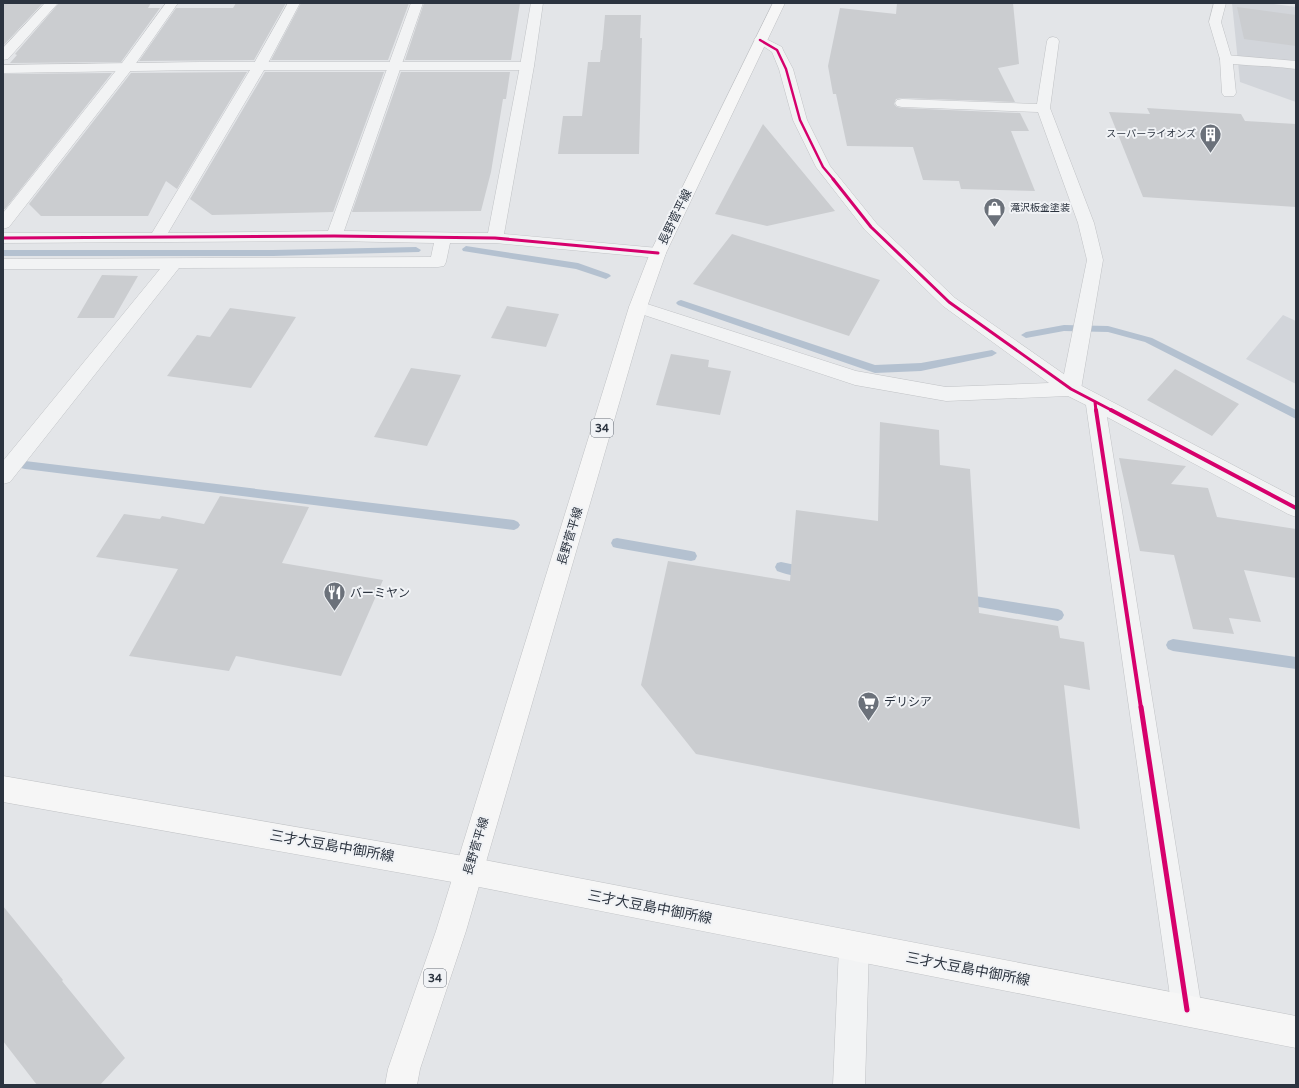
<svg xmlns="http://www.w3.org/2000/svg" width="1299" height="1088" viewBox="0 0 1299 1088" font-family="'Varela Round','Noto Sans JP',sans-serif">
	<rect width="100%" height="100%" fill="#e3e5e8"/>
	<path fill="#d2d5da" d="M1232,3h34l30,4v95l-56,-20z
		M1283,315l13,6v63l-50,-25z"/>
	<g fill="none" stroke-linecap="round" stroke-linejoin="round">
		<path fill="#b4c1d0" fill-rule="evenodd" d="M466,246l112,17 31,11 2,2 -5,3 -30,-10 -113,-18 -1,-2z
			M416,247l5,3 -2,2 -146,4h-270v-6h270z
			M681,300l194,65 46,-2 71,-13 5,3 -5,3 -71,15 -46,2 -197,-68 -2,-2 2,-2z
			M1064,325l44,1 44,12 144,72v9l-151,-77 -37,-10 -44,-1 -38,7 -5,-3 5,-3z
			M25,461l489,59 4,2 2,3 -2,3 -4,2 -489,-61 -4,-1 -2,-3 2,-3z
			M617,538l74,13 4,1 2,4 -2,4 -4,1 -74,-13 -4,-1 -2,-4 2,-4z
			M781,562l29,6 2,4 -2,4c-9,3 -24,-2 -33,-5l-2,-4 2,-4z
			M962,594l96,15 4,2 2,4 -2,4 -4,2 -96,-17 -4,-1 -2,-4 2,-4z
			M1173,639l123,18v12l-123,-18 -5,-2 -2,-4 2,-4z"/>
	</g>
	<path fill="#cbcdd0" d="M3,3h40l-40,43z
		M59,3h92l-3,5h12l-39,54 -111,1 7,-8 -2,-1z
		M236,3h50l-32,57 -115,1 37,-53h57z
		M301,3h108l-21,57h-117z
		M424,3h96l-9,57h-106z
		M897,3h116l6,61 -21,4 17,34 -113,-4 -6,1 -2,5 3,3 5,1 118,5 9,18h-18l24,60 -74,-2 -2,-8 -36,-1 -10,-33 -66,-1 -11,-52h-3l-5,-28 12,-58 56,6z
		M1237,7l59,8v31l-52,-7z
		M605,15h36l-1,23h2l-3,116h-81l5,-38h19l6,-54h12l1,-12h1z
		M247,72l-70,117 -11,-8 -18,35h-107l-12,-12 102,-131z
		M265,72h119l-51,140 -121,3 -22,-16z
		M401,72h109l-4,27h-3l-12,73 -10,39 -129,1z
		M112,73l-107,136h-2v-135z
		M1147,108l94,6 4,7 51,3v83l-153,-10 -34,-85 41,2z
		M763,124l72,87 -68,15 -52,-12z
		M732,234l148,46 -31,56 -156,-52z
		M102,275l36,1 -24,42h-37z
		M507,306l52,8 -13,33 -55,-9z
		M230,308l66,9 -45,71 -84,-12 30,-41 13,2z
		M671,354l38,6 -1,7 23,4 -11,44 -64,-10z
		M411,368l50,7 -34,71 -53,-9z
		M1175,369l64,35 -27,32 -65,-36z
		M880,422l59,8 1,35 30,4 9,144 79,13 2,12 24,4 6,48 -26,-5 16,144 -384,-75 -55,-69 27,-124 122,20 6,-71 82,11z
		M1119,458l67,8 -15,18 37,4 9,29 79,12v49l-52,-8 17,52 -32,-4 5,16 -41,-5 -19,-74 -34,-4z
		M220,496l89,11 -27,56 101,17 -42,96 -105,-20 -7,15 -100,-15 49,-87 -82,-12 28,-43 36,5 2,-3 42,8z
		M3,906l60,74 -1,1 63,77 -25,27h-63l-34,-44z"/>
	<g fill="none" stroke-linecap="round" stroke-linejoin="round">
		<defs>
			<path id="service" d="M1053,37l4,1 2,3 -9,67 44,115 9,37 -22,129 -3,5 -7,2 -7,-2 -3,-5 26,-129 -9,-37 -40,-111 -136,-5 -5,-1 -2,-3 2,-3 5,-1 135,5 10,-63 2,-3z
				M1226,55l70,6v8c-21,-3 -42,-3 -63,-5l3,29 -2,3h-10l-2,-3 -2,-34 1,-3z
				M200,62h327l5,1 2,3 -2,3 -5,1h-327l-197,3v-8z"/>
			<path id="minor" d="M45,3h13l-50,56 -5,1v-12z
				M166,3h12l-46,66 -123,158 -6,2v-16l119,-150z
				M288,3h12l-33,62 -99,168 160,-2 83,-228h12l-79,228 144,2 32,-167 11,-63h12l-9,63 -30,168 154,14 6,1 2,4 -2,4 -6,1 -163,-15h-45l-4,19 -2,4 -6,1 -259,1 -169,214 -7,2v-23l157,-192h-157v-10l428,-2 3,-14 -100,-2 -331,2v-10h149l101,-168z
				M1214,3h12l-5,19 11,37 -1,3h-10l-1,-3 -11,-37z
				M760,36l22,11 1,3 10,19 14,51 23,46 47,58 78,74 123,86 218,114v19l-8,-3 -181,-97 95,593 -4,11 -11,4 -11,-4 -4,-11 -86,-605 -18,-9 -122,5 -91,-16 -223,-74 -3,-4 3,-4 6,-2 6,2 212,68 90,16 103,-4 -106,-77 -78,-76 -49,-63 -23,-47 -14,-51 -7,-17 -18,-12 2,-3z
				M854,932l10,5 5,10 -4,138h-32l6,-138 5,-10z"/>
			<path id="secondary" d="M3,776l466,81 827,159v32l-827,-163 -466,-83z"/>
			<path id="primary" d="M773,3h12l-119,250 -19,54 -181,624 -46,138 -3,16h-32l3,-16 48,-138 193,-624 21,-54z"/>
		</defs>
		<use href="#service" stroke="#c1c3c6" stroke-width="1"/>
		<use href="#minor" stroke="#c1c3c6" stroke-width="1"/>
		<use href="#secondary" stroke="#c1c3c6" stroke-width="1"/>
		<use href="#primary" stroke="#c0c2c5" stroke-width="1"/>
		<use href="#service" fill="#f2f3f4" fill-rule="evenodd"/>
		<use href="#minor" fill="#f2f3f4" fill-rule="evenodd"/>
		<use href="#secondary" fill="#f6f6f6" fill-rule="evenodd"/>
		<use href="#primary" fill="#f6f6f6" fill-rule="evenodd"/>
		<defs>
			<path id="cycleway-far3" d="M760,40l17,10 9,19 14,51 23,47 11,13"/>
			<path id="cycleway-far2" d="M833,179l38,48 78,75 122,87 42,22
				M3,238l331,-2 161,2 163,15
				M1095,402l1,9"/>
			<path id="cycleway-far1" d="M1096,410l45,298
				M1111,410l185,98"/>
			<path id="cycleway" d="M1141,707l46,303"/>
		</defs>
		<use href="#cycleway-far3" stroke="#f1f3f6" stroke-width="4"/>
		<use href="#cycleway-far2" stroke="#f1f3f6" stroke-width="5"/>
		<use href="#cycleway-far1" stroke="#f1f3f6" stroke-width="6"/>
		<use href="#cycleway" stroke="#f1f3f6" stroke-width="8"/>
		<use href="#cycleway-far3" stroke="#d6006c" stroke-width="2.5"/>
		<use href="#cycleway-far2" stroke="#d6006c" stroke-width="3"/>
		<use href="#cycleway-far1" stroke="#d6006c" stroke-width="4"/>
		<use href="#cycleway" stroke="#d6006c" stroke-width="5"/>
	</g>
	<defs>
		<symbol id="building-pin" viewBox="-11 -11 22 30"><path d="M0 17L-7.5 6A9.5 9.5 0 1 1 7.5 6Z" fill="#6b717a" stroke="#f1f3f6"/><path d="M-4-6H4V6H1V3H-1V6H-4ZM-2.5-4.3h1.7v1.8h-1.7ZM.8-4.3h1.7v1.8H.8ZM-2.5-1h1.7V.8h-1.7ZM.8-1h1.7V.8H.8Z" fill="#fff"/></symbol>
		<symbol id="shop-pin" viewBox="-11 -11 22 30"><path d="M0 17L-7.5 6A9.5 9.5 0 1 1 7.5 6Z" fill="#6b717a" stroke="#f1f3f6"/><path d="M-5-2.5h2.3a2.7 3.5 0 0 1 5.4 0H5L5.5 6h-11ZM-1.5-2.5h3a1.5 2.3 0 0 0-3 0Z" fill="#fff"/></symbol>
		<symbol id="restaurant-pin" viewBox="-11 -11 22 30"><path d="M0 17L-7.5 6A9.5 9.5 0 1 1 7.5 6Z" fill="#6b717a" stroke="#f1f3f6"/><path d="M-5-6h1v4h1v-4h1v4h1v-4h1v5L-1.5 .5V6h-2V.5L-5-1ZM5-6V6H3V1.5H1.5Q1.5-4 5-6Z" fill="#fff"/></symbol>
		<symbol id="supermarket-pin" viewBox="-11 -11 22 30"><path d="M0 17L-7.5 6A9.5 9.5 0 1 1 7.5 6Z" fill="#6b717a" stroke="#f1f3f6"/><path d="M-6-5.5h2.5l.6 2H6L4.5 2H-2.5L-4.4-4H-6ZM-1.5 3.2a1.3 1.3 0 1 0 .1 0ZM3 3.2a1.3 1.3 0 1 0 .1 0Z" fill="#fff"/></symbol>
	</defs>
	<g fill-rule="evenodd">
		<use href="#building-pin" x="1198" y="122" width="25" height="34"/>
		<use href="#shop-pin" x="982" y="196" width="25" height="34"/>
		<use href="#restaurant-pin" x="322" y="580" width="25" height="34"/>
		<use href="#supermarket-pin" x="856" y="690" width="25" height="34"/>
	</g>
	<g text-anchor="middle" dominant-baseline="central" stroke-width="4" stroke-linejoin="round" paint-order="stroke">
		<g font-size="10" fill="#2b333f" stroke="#f1f3f6" text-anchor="end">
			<text x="1196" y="134">スーパーライオンズ</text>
			<text x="1010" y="208" text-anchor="start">滝沢板金塗装</text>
		</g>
		<g fill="#f1f3f6" stroke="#666d76" stroke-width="1">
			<rect x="591" y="419" width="22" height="18" rx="3"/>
			<rect x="424" y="969" width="22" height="18" rx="3"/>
		</g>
		<g font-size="11" font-weight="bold" fill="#2b333f">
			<text x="602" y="428">34</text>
			<text x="435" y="978">34</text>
		</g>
		<g font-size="12" fill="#2b333f" stroke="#f1f3f6">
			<text transform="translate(675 217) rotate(-64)">長野菅平線</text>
			<text transform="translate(570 536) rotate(-73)">長野菅平線</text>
			<text transform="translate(476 846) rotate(-73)">長野菅平線</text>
		</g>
		<g font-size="12" fill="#2b333f" stroke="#f1f3f6" text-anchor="start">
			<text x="350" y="593">バーミヤン</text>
			<text x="884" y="702">デリシア</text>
		</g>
		<g font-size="14" fill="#2b333f" stroke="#f1f3f6">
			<text transform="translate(332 846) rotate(10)">三才大豆島中御所線</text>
			<text transform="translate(650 907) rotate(11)">三才大豆島中御所線</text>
			<text transform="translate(968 969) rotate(11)">三才大豆島中御所線</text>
		</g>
	</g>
	<rect width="1299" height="1088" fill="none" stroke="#2b333f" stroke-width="8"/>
</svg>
